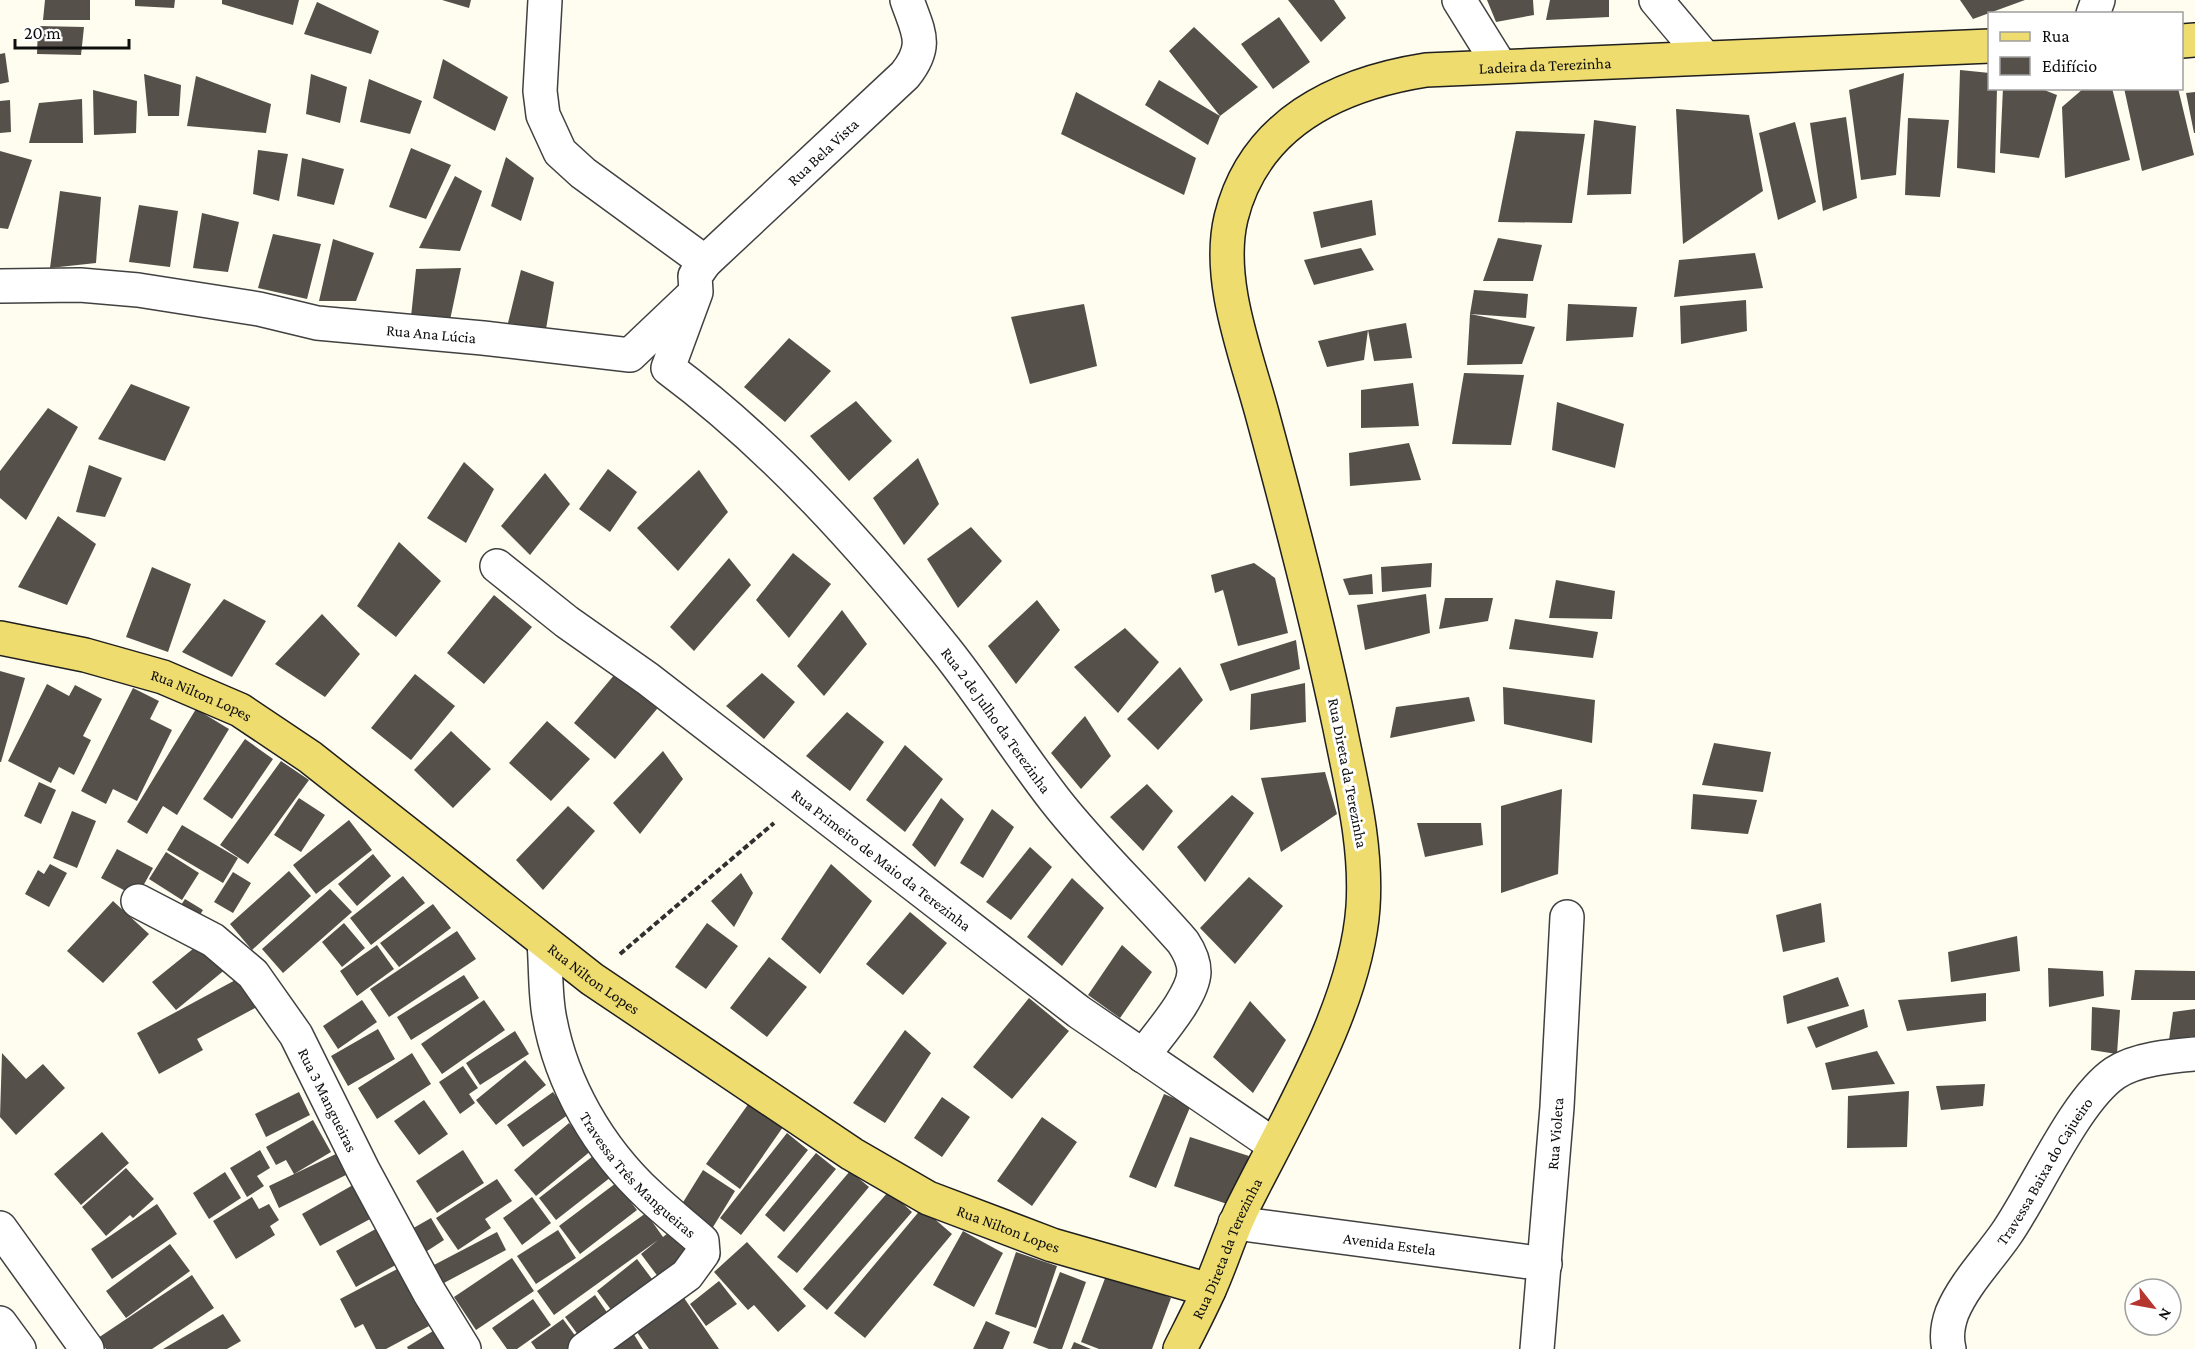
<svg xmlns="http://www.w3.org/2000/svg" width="2195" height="1349" viewBox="0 0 2195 1349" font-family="'Crimson Pro',serif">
	<rect width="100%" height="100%" fill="#fefdf0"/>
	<path fill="#56504b" d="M45,0h45v20h-47z
		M135,0h40l-1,8 -39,-2z
		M222,0h77l-6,25 -71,-21z
		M442,0h29l-2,8z
		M1288,0h46l12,18 -25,24z
		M1487,0h46l1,15 -38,7z
		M1550,0h59v17l-63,3z
		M1960,0h65l-52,19z
		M317,2l62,29 -8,23 -67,-20z
		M1279,17l31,45 -37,27 -32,-45z
		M38,26l46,1 -3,28 -44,-1z
		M1194,27l64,60 -38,29 -51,-65z
		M5,53l4,29 -9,2v-30z
		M443,59l65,38 -13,34 -62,-33z
		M1960,70l30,3v15h7l-2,85 -38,-5z
		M1904,73l-8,102 -35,5 -12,-90z
		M144,74l37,11 -2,31h-31z
		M311,74l36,13 -7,36 -34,-9z
		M196,76l75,28 -5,29 -79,-7z
		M369,79l53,22 -12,33 -50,-12z
		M1159,80l61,36 -12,29 -63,-40z
		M2003,88h36l18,7 -18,63 -39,-5z
		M2084,88h28l18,72 -65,18 -3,-71z
		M2124,88h54l16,67 -52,16z
		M93,90l44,11 -1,32 -42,2z
		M1076,92l120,66 -12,37 -123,-61z
		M2195,92v41h-1l-8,-40z
		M82,99l1,44h-54l10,-40z
		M10,100l1,32 -11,1v-32z
		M1676,109l73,6 14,76 -80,53z
		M1846,117l11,81 -34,13 -13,-88z
		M1908,118l41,2 -9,77 -35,-2z
		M1594,120l42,6 -5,68 -44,1z
		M1795,122l21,80 -38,18 -19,-87z
		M1516,131l69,3 -13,89 -74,-1z
		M411,148l40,17 -25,54 -37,-12z
		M258,150l30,4 -9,47 -26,-7z
		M0,151l32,9 -24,69 -8,-1z
		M506,157l28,21 -13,43 -30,-15z
		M302,158l42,11 -10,36 -37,-9z
		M455,176l27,15 -22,60 -41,-3z
		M60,191l41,6 -5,66 -46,5z
		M1372,200l4,35 -55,13 -8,-36z
		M139,205l39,6 -8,56 -41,-5z
		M202,213l37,9 -11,50 -35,-4z
		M273,234l48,10 -14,55 -49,-11z
		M1498,238l44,7 -9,36h-50z
		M333,239l41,14 -18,48h-37z
		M1361,248l13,22 -60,15 -10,-25z
		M1755,253l8,35 -89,9 5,-37z
		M461,268l-11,52 -39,-3 5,-48z
		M521,270l33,12 -8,47 -38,-6z
		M1474,290l54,4 -2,24 -56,-4z
		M1746,300l1,31 -66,13 -1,-38z
		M1084,304l13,62 -67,18 -19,-67z
		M1568,304l69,3 -4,30 -67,4z
		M1470,314l65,13 -13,37 -55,1z
		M1406,323l6,35 -38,3 -6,-31 -4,30 -37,7 -9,-26 50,-11z
		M789,338l42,33 -46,51 -41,-35z
		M1464,373l60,2 -13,70 -59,-1z
		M1413,383l6,43 -58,2v-38z
		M131,384l59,23 -25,54 -67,-22z
		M856,401l36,40 -43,40 -39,-45z
		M1557,402l67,22 -9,44 -63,-18z
		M48,408l30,19 -52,93 -26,-22v-27z
		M1409,443l12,37 -71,6 -1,-33z
		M918,458l21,46 -35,41 -31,-47z
		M464,462l30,27 -28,54 -39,-25z
		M89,465l33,13 -17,39 -29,-5z
		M608,469l29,23 -27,40 -31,-23z
		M699,470l29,42 -50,59 -41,-43z
		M545,473l25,31 -40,51 -29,-29z
		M58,516l38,28 -29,61 -49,-18z
		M971,527l31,34 -44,47 -31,-49z
		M399,542l42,39 -45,56 -39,-31z
		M793,553l38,31 -42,54 -33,-38z
		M729,558l22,27 -57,66 -24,-24z
		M1254,563l21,15 13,55 -50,13 -15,-56 -8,3 -4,-18z
		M1432,563l-1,24 -49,5 -1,-25z
		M152,567l39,17 -23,68 -42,-15z
		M1372,574l1,20 -24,1 -6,-16z
		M1556,580l59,11 -3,28 -63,-1z
		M1426,594l4,39 -65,17 -8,-45z
		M494,595l38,32 -48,57 -37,-31z
		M1445,598h48l-5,23 -49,8z
		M224,599l42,22 -34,56 -50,-25z
		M1037,600l23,30 -44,54 -28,-38z
		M842,610l25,34 -43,52 -27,-30z
		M322,614l38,40 -35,43 -50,-33z
		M1515,619l83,13 -5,26 -84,-9z
		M1125,628l34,34 -41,51 -44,-46z
		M1296,640l4,29 -70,22 -10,-27z
		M1180,667l23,33 -45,50 -31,-31z
		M620,668l42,35 -47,56 -41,-36z
		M0,671l25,7 -24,84h-1z
		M762,673l33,29 -31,37 -38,-33z
		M415,674l40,32 -44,54 -40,-32z
		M1305,683l1,39 -56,8 1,-36z
		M47,684l22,12 6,-11 27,14 -19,37 8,4 -17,35 -15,-8 -8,16 -43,-22z
		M1503,687l92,13 -3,43 -88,-19z
		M133,688l26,13 -9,18 22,11 -35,71 -24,-12 -7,15 -25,-13z
		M1469,697l6,24 -85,17 6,-31z
		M196,709l33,20 -52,86 -14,-9 -16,28 -20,-12z
		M847,712l37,30 -34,49 -44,-35z
		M1085,716l26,40 -30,33 -30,-36z
		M547,721l43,38 -39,42 -42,-38z
		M451,731l40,38 -38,39 -39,-38z
		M245,739l28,20 -41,60 -29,-20z
		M1714,743l57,9 -8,40 -61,-7z
		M905,745l38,34 -38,53 -39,-32z
		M663,751l20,28 -43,55 -27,-31z
		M281,761l28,19 -61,84 -28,-19z
		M1325,772l12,42 -56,38 -20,-74z
		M39,782l17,8 -15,34 -17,-8z
		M1147,784l26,27 -30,40 -33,-34z
		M1562,789l-4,85 -57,19v-87z
		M1693,794l64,6 -9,34 -57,-5z
		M1232,795l22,18 -49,69 -28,-35z
		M299,798l26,17 -24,37 -27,-17z
		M941,798l23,21 -29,48 -23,-22z
		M568,806l27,25 -52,59 -27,-30z
		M992,809l22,18 -31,51 -23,-15z
		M72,811l24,10 -19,47 -24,-10z
		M349,820l23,30 -56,44 -23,-29z
		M1417,823h64l2,22 -58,12z
		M182,825l56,33 -15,25 -56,-33z
		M1030,847l22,20 -41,53 -25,-18z
		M117,849l36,19 -16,29 -36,-19z
		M166,852l33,21 -17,27 -33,-21z
		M373,854l18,22 -34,30 -19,-22z
		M50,864l17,9 -18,34 -24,-13 13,-24 6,4z
		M831,864l41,37 -52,73 -39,-35z
		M289,871l22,25 -59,54 -22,-26z
		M233,872l18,11 -18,30 -19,-11z
		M741,873l12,20 -19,34 -23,-26z
		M403,876l22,27 -54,42 -21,-27z
		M1249,877l34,29 -48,58 -35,-36z
		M1072,878l32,30 -42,58 -35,-29z
		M330,889l22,23 -69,61 -21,-24z
		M185,899l18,11 -11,18 -18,-12z
		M113,901l36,33 -46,49 -36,-32z
		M1821,903l4,39 -42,10 -7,-37z
		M433,904l18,24 -52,39 -19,-24z
		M910,912l37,31 -44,52 -37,-31z
		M344,923l21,25 -23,19 -20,-25z
		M707,923l31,23 -32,43 -31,-22z
		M457,931l19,28 -87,58 -19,-28z
		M2017,936l3,35 -69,11 -3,-30z
		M204,940l23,28 -51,42 -24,-28z
		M377,945l17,24 -37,27 -17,-25z
		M1122,945l30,27 -32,46 -32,-23z
		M769,957l38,30 -40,50 -37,-29z
		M2048,968l55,3 1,25 -55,11z
		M2135,970l60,1v29h-64z
		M464,975l15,23 -68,42 -14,-23z
		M241,977l16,30 -60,32 6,11 -44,24 -22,-41z
		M1838,977l11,29 -62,18 -4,-28z
		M1986,993v28l-79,10 -9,-31z
		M1029,998l40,33 -57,68 -39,-32z
		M362,1000l15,22 -39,27 -15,-23z
		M484,1000l21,30 -63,44 -21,-30z
		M1250,1001l36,39 -33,53 -40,-36z
		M2092,1007l28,3 -3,44 -26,-4z
		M1864,1009l4,18 -52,21 -9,-21z
		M2195,1009v27l-26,4 4,-28z
		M378,1029l17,30 -47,27 -17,-30z
		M905,1030l26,23 -46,70 -32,-20z
		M515,1031l14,23 -49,31 -14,-22z
		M1877,1051l18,33 -63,6 -7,-27z
		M2,1053l24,26 17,-15 22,24 -49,47 -16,-18z
		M412,1053l19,31 -54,35 -19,-31z
		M525,1060l21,25 -50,40 -20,-25z
		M463,1066l15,22 -9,6 6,9 -15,11 -21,-32z
		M1985,1084l-2,22 -42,4 -5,-24z
		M1909,1091l-2,56 -60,1 1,-52z
		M299,1092l11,23 -44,22 -11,-23z
		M553,1092l16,22 -46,33 -16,-22z
		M1164,1094l27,11 -35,83 -27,-11z
		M942,1097l28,20 -28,40 -28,-19z
		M424,1100l24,34 -29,21 -25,-34z
		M749,1103l34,24 -43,62 -34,-25z
		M1042,1117l35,25 -45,64 -35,-25z
		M313,1120l18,32 -37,22 -8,-14 -10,5 -10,-18z
		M569,1123l23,27 -56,46 -22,-26z
		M102,1132l27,31 -48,42 -27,-31z
		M787,1133l21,17 -67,85 -21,-17z
		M1190,1137l59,19 -16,50 -59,-20z
		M260,1150l10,18 -13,8 7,10 -17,11 -17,-29z
		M463,1150l21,33 -47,30 -21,-32z
		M338,1153l10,21 -69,34 -10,-22z
		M816,1153l20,16 -52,63 -19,-17z
		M593,1156l18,21 -55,43 -17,-22z
		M126,1168l28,31 -21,19 -3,-3 -24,21 -24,-29z
		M703,1170l32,21 -25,41 -33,-20z
		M850,1171l19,16 -72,86 -20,-16z
		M225,1172l16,26 -32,21 -16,-26z
		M497,1179l15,22 -27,18 6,9 -33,22 -22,-32z
		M616,1183l21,27 -57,44 -21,-28z
		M353,1185l19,33 -52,28 -18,-32z
		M889,1191l23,21 -85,98 -24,-21z
		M252,1197l7,12 10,-5 10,16 -9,6 5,9 -39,24 -23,-38z
		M532,1197l19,26 -29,22 -19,-27z
		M157,1204l20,30 -65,45 -21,-30z
		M922,1208l30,26 -87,104 -31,-25z
		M646,1213l17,24 10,-8 21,28 -32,25 -21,-28 17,-14 -104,75 -17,-24z
		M431,1218l13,22 -20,13 -14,-23z
		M381,1226l20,36 -45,25 -20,-36z
		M558,1230l18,28 -40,26 -19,-28z
		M963,1231l40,22 -29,54 -41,-22z
		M497,1232l9,18 -64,34 -10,-18z
		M747,1242l59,64 -28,26 -24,-27 -6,5 -34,-38z
		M170,1244l20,27 -64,47 -20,-27z
		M1016,1252l41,14 -21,62 -41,-14z
		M512,1258l22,33 -58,39 -22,-33z
		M637,1259l21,28 -40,32 -21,-28z
		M403,1266l10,31 16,29 -43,23h-10l-13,-25 -8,4 -15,-29z
		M1060,1272l26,10 -24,67h-13l-16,-6z
		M1107,1273l64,25 -19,51h-53l-18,-7z
		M192,1275l22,33 -62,41h-46l-8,-11z
		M719,1281l18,23 -31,22 -16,-22z
		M595,1295l18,26 -29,22 -19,-26z
		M682,1295l37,54h-70l-15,-21z
		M533,1299l18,26 -34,24h-10l-15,-21z
		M223,1314l18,27 -14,8h-64z
		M563,1319l19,26 -5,4h-41l-5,-7z
		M986,1321l24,11 -7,17h-30z
		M433,1331l11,18h-36l-1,-2z
		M633,1333l10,16h-36z
		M1074,1342l17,7h-20z"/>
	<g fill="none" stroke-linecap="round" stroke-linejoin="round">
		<defs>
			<g id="minor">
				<path d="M545,0l-5,91 3,24 17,37 23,21 122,89"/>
				<path id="s1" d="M907,0c11,32 22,45 -2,75l-200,187 -10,14 1,16 -28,76c106,79 195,179 277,281 39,49 72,102 110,151 39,50 86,94 128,142 6,9 11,19 11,30 -1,25 -37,64 -51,84"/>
				<path d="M1459,0l41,66"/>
				<path d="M1656,0l48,57"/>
				<path d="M2093,14l5,-14"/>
				<path id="s2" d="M0,286l80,-1 58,5 121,19 58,14 166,15 147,17 60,-57"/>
				<path id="s3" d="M497,566l70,56 81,57 431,333 195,133"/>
				<path id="s4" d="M138,901l75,39 40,34 43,61 67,135 66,122 35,57"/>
				<path id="s5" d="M544,942c2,24 1,50 5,73 12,69 50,134 101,181 17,16 35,30 52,45l1,12 -16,22 -102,74"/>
				<path id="s6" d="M1235,1223l310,41"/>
				<path d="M0,1228l87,121"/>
				<path d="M0,1323l19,26"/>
				<path id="s7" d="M1537,1349l20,-242 10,-190"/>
				<path id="s8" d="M1949,1349c-3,-12 -1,-25 3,-36 12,-29 36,-53 54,-79 30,-43 69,-134 109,-161 21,-14 56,-17 80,-19"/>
			</g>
			<g id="major">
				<path d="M2182,41l13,-1"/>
				<path id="s9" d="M0,638l85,17 78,22 77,33 70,47 282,222 260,175 76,44 124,47 157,45"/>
				<path id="s10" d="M1180,1349c10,-20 20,-39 29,-59 12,-26 20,-54 33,-81 44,-89 114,-202 121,-302 4,-61 -11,-119 -23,-179 -22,-105 -49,-208 -77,-311 -16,-61 -47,-136 -32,-199 23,-94 106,-134 195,-148l564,-24"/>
			</g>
		</defs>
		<use href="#minor" stroke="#414141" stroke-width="36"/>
		<use href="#major" stroke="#1f1f1f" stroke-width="36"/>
		<path stroke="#303030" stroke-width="4" stroke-dasharray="6 3" stroke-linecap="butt" d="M620,954l154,-131"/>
		<use href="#minor" stroke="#fff" stroke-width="33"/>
		<use href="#major" stroke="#efdc6f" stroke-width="33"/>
	</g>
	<g text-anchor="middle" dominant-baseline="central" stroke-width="6" stroke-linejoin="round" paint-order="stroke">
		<g font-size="16" fill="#0e0e0e" stroke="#fff">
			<text stroke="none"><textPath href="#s10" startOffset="1566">Ladeira da Terezinha</textPath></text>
			<text transform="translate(823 152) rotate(-43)">Rua Bela Vista</text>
			<text stroke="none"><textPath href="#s2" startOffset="435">Rua Ana Lúcia</textPath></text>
			<text stroke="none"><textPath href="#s9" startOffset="210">Rua Nilton Lopes</textPath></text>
			<text stroke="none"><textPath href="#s1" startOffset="952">Rua 2 de Julho da Terezinha</textPath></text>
			<text transform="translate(1348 773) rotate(79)">Rua Direta da Terezinha</text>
			<text stroke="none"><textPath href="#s3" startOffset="484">Rua Primeiro de Maio da Terezinha</textPath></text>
			<text stroke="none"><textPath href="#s9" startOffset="696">Rua Nilton Lopes</textPath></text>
			<text stroke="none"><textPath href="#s4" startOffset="284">Rua 3 Mangueiras</textPath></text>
			<text stroke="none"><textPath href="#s7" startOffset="216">Rua Violeta</textPath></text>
			<text stroke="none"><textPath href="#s5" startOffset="260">Travessa Três Mangueiras</textPath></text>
			<text stroke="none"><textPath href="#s8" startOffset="206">Travessa Baixa do Cajueiro</textPath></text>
			<text stroke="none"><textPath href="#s9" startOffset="1182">Rua Nilton Lopes</textPath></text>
			<text stroke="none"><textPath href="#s6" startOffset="156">Avenida Estela</textPath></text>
			<text stroke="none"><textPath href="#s10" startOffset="111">Rua Direta da Terezinha</textPath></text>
		</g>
	</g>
	<rect x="1988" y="12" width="195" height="78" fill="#ffffff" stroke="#9f9f9f" stroke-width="1.5"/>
	<rect x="2000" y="32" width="30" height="9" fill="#efdc6f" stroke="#9f9f9f" stroke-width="1.5"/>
	<text x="2042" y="42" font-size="18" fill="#0e0e0e">Rua</text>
	<rect x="2000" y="57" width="30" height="18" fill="#56504b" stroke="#9f9f9f" stroke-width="1.5"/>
	<text x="2042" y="72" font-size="18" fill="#0e0e0e">Edifício</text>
	<g transform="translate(2153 1307) rotate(121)"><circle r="28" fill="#ffffff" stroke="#9f9f9f" stroke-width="1.5"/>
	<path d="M0-4.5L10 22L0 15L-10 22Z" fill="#b5362f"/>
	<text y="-9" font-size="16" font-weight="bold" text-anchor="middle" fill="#0e0e0e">N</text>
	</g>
	<path d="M15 39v9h114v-9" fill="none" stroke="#0e0e0e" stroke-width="3"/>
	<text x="24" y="39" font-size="18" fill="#0e0e0e" stroke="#ffffff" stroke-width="4.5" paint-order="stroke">20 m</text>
</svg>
